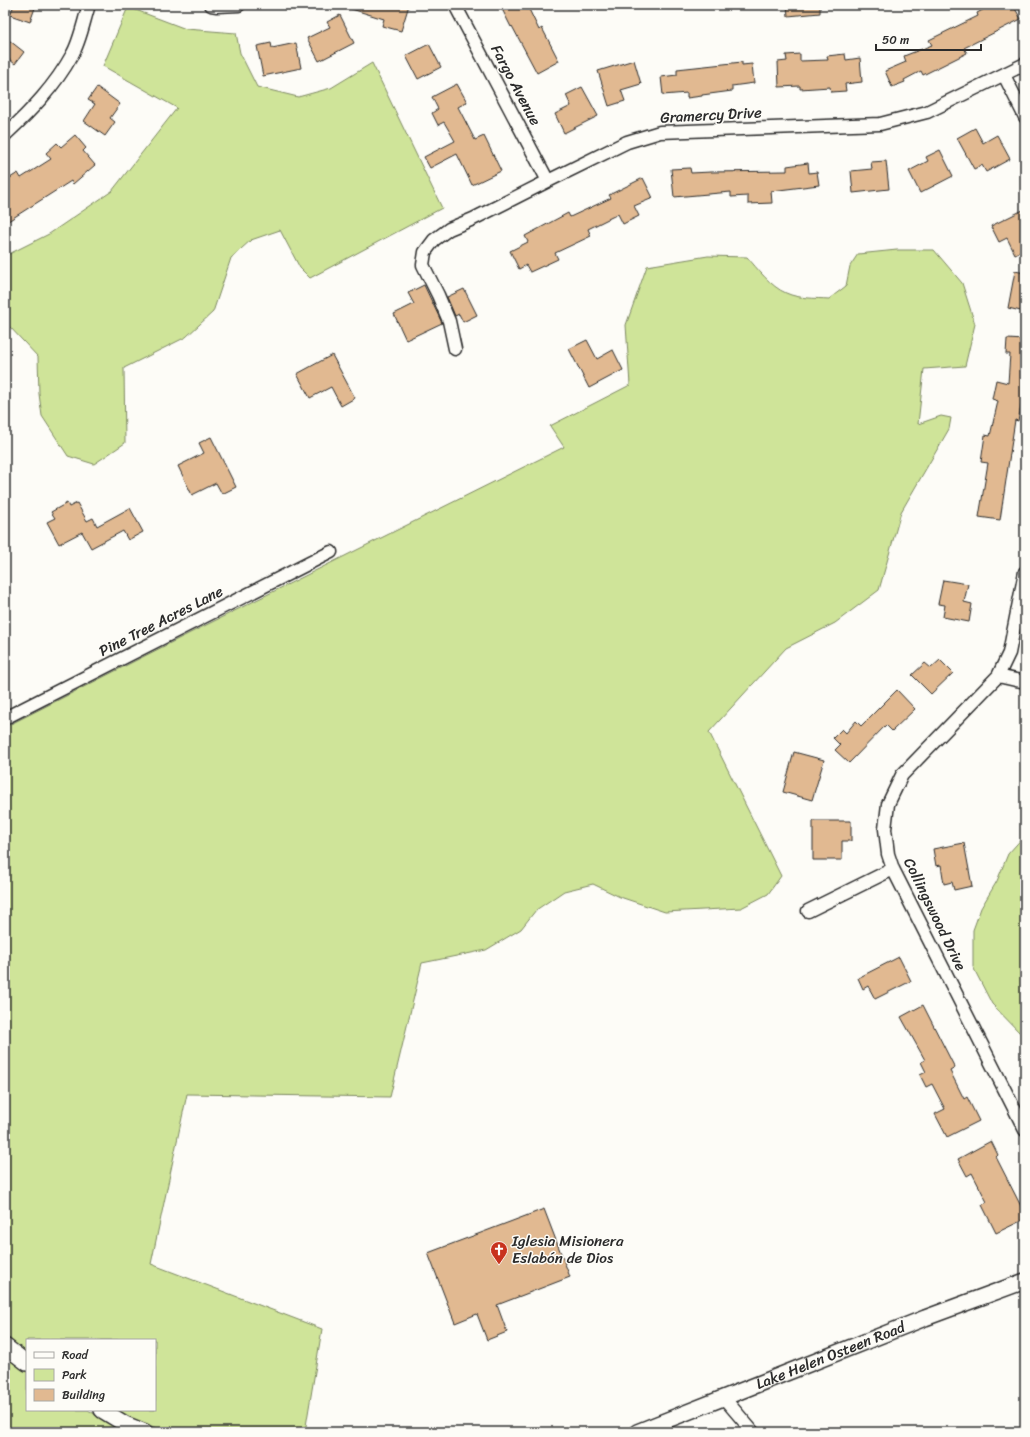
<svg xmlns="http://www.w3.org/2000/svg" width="1030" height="1437" viewBox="0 0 1030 1437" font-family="Sriracha,sans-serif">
	<rect width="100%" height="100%" fill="#fdfcf7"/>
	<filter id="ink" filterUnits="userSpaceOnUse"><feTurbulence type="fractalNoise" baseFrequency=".025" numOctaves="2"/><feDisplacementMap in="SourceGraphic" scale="8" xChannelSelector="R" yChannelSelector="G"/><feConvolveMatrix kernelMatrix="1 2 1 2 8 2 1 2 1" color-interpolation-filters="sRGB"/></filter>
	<g filter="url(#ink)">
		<path fill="#cfe499" stroke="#7d8862" d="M128,7l58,22 50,4 4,20 17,34 41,10 33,-9 41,-25 70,145 -132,70 -10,-10 -20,-38 -29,10 -20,18 -18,54 -27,25 -62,31 1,75 -31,21 -26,-8 -26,-40 -3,-22 -1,-37 -29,-31 -4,3v-73l44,-22 63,-43 65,-83 -74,-42z
			M897,250h37l28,33 13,41 -10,42 -41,3 -6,55 23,-8 10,2 -2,11 -48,83 -22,78 -44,33 -49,25 -77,84 72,144 -13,18 -27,14 -76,4 -45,-15 -27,-13 -29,7 -28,19 -15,19 -35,21 -64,13 -32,134 -203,-3 -36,170 171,65 -17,103h-138l-39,-15 -12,-7h39v-70h-128v14l-22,-17v-610l177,-90 382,-190 -14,-21 80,-41 -4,-60 21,-59 61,-10 39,1c10,11 24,30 39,36 13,6 29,5 43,6l17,-13 4,-20 8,-12z
			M1025,835v201l-3,-1 -30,-31 -19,-37v-37l8,-22 16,-27 11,-27z
			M5,1356l22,16v38h61l36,22h-119z"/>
		<path fill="#e1b991" stroke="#2b2b2b" d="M14,5h22l-6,17 -20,-7z
			M348,5h61l-8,26 -19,-5 2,-7 -36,-11z
			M500,5h27l12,25 3,-2 17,33 -22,12 -25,-47 -1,1z
			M787,5h33v8l-32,3z
			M992,5h21l8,14 -57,29 3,5 -44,22 -2,-4 -17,9 1,2 -13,5 -7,-16 21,-9 -2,-6 28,-11 -3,-5 49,-24 -1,-3z
			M340,15l14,28 -35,18 -12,-23 23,-11 -3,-5z
			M5,37l19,15 -9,12 -10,-8z
			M271,43l1,5 24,-5 5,25 -38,8 -6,-30z
			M429,44l12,23 -23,12 -12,-23z
			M800,54v7l28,-1 -1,-4 18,-2 1,6 14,-2 2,24 -17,2 1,7 -15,1 -1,-5 -30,2v-3l-21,1 -1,-25 9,-1 -1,-6z
			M634,60l7,24 -20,6 4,11 -16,5 -11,-35z
			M742,62v3l10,-1 2,19 -22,3v5l-30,4v1l-15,2v-5l-24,2 -2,-18 16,-2v-6z
			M457,84l10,18 -9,5 17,33 9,-4 17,35 -29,14 -15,-31 -27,14 -6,-11 31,-16 -11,-19 -6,3 -6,-12 6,-4 -6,-12z
			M97,87l23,17 -10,14 5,4 -10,14 -21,-15 11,-17 -7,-4z
			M582,87l16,29 -34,17 -9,-19 16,-8 -5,-11z
			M975,128l8,15 14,-8 13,24 -24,13 -4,-7 -8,4 -17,-31z
			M75,135l11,13 -3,3 12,14 -22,19 -2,-3 -66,42v-42l13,-8 3,5 30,-19 -5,-6 11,-10 4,4z
			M940,150l13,26 -33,17 -11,-22 19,-10 -2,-4z
			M886,161l3,28 -36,4 -2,-22 21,-2 -1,-7z
			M808,163l1,10 8,-1 2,13 -48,6 1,12 -24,1v-8l-17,1v-5l-57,5 -3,-28 19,-1 1,5 20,-1 76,-1v-5z
			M643,178l10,20 -19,8 5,10 -16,8 -5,-10 -30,15 3,7 -36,17 3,6 -28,13 -4,-7 -7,4 -9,-18 18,-9 -3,-6 43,-23 2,4 41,-19 -2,-3z
			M1025,209v40l-10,5 -8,-16 -8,4 -8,-16z
			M1015,271l10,2v39l-17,-4z
			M424,285l18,38 -36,17 -12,-26 20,-10 -6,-11z
			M464,289l13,26 -14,7 -4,-8 -4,2 -8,-19z
			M1007,339l18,1v47l-7,34 -3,-1 -15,100 -21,-3 9,-54 -7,-1 4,-27 5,1 8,-35 -6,-2 4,-19 12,3 2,-29h-4z
			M587,340l10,19 16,-9 10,20 -34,18 -20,-39z
			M332,355l23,43 -14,8 -10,-19 -21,11 -13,-24z
			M211,437l25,50 -14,7 -6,-11 -24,12 -14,-29 26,-13 -5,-10z
			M67,503l2,4 8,-4 10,18 6,-3 4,8 33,-18 13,24 -15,8 -5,-9 -32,17 -9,-16 -23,12 -12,-22 8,-4 -4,-6z
			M943,580l25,4 -4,18 8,2 -3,18 -26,-5 2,-12 -7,-1z
			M940,660l13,13 -22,21 -19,-19 13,-12 6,5z
			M897,690l18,19 -23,22 -6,-6 -37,38 -14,-13 5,-5 -7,-7 9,-9 4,4 10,-12 5,5z
			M794,752l30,8 -12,40 -29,-8z
			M813,821h38v20h-9v19h-29z
			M964,843l8,43 -18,4 -2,-8 -8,2 -3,-19 -5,1 -3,-17z
			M899,957l12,24 -36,18 -7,-13 -5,3 -5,-11z
			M923,1005l32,63 -5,3 14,28 3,-2 12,24 -32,16 -12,-23 10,-5 -13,-25 -6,3 -6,-12 6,-3 -5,-10 4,-2 -24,-43z
			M991,1141l7,14 -2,2 29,57v5l-29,14 -14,-28 5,-3 -15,-29 -5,3 -9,-17z
			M544,1209l26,68 -73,28 10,27 -20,8 -10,-26 -22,9 -27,-70z"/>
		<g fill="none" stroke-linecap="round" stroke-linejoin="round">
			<defs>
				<path id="minor" d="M211,5l6,1 22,-1
					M455,5l93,176
					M1004,75l21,42
					M5,135c26,-24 50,-49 67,-80 8,-13 12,-35 17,-50
					M455,349l-6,-28 -11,-26 -15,-30 2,-13 9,-12 15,-11 24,-10 75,-38 79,-39 33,-10 220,-8 47,-12 98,-48
					M1025,572l-16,81 -11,23 -96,99 -14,29 -3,25 3,25 5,15 132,261
					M998,676l27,6
					M5,718l326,-166
					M808,911l85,-42
					M724,1398l29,34"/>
				<g id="tertiary">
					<path d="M5,1346l22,17"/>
					<path d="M102,1410l23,14 20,8"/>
					<path id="s1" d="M637,1432l288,-114 100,-37"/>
				</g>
			</defs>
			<use href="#minor" stroke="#2b2b2b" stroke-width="15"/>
			<use href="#tertiary" stroke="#2b2b2b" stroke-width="18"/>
			<use href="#minor" stroke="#fdfcf7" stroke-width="12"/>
			<use href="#tertiary" stroke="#fdfcf7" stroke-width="15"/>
		</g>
	</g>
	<defs>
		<symbol id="church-pin" viewBox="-11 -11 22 30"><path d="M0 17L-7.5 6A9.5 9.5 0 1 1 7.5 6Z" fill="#c8321e" stroke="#fdfcf7"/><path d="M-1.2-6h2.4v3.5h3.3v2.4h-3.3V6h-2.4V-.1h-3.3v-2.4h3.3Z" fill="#fff"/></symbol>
	</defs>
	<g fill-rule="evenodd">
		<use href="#church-pin" x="489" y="1240" width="20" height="27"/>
	</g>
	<g text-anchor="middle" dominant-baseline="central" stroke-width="3" stroke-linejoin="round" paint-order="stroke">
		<g font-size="15" fill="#2b2b2b" stroke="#fdfcf7">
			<text transform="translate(516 85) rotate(62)">Fargo Avenue</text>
			<text transform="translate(711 115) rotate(-3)">Gramercy Drive</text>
			<text transform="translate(161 621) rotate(-27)">Pine Tree Acres Lane</text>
			<text transform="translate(935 914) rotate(64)">Collingswood Drive</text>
			<text stroke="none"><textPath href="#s1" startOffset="208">Lake Helen Osteen Road</textPath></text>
		</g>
		<g font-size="15" fill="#2b2b2b" stroke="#fdfcf7" text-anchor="start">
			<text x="512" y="1241">Iglesia Misionera<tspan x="512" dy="17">Eslabón de Dios</tspan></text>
		</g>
	</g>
	<rect width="1030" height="1437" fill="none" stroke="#fdfcf7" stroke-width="20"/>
	<rect x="10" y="10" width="1010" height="1417" fill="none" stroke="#2b2b2b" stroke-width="1.5" filter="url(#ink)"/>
	<rect x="26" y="1339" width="130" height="72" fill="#fdfcf7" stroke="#a9a8a5"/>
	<rect x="34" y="1352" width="20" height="6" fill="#fdfcf7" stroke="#a9a8a5"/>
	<text x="62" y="1359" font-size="12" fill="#2b2b2b">Road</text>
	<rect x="34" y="1369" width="20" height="12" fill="#cfe499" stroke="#a9a8a5"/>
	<text x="62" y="1379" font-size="12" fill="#2b2b2b">Park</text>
	<rect x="34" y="1389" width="20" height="12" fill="#e1b991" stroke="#a9a8a5"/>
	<text x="62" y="1399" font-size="12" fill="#2b2b2b">Building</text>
	<path d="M876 44v6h105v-6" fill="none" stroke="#2b2b2b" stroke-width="2"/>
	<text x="882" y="44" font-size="12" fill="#2b2b2b" stroke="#fdfcf7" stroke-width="3" paint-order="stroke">50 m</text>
</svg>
